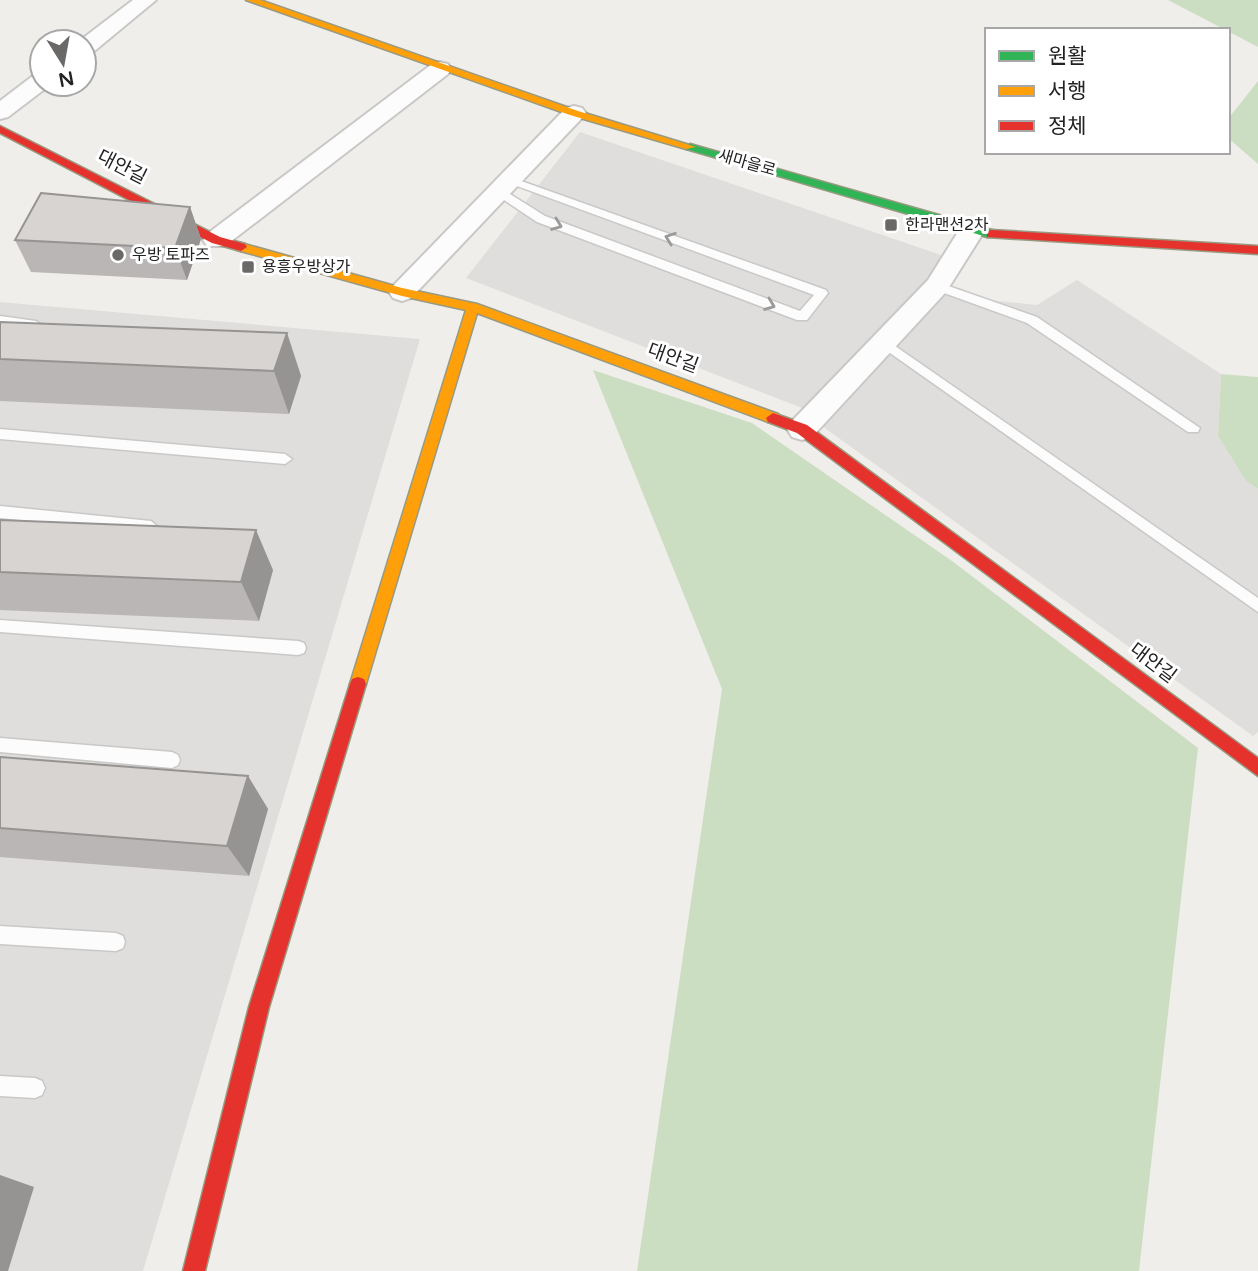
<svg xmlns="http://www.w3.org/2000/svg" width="1258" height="1271" viewBox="0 0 1258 1271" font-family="'Varela Round','Noto Sans KR',sans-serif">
	<rect width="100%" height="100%" fill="#f0eeeb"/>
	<path fill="#dfdedc" d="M580,132l361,123 -14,30 -122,124 -339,-131z
		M1077,280l144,94 -3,62 28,45 12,8v243l-5,4 -431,-310 117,-131 98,10z
		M0,302l420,37 -277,932h-143z"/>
	<path fill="#cbdec1" d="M1168,0h90v47z
		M1258,81v83l-30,-26v-19z
		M593,370l159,53 200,138 246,187 -59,523h-502l85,-582z
		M1221,374l37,3v112l-12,-8 -28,-45z"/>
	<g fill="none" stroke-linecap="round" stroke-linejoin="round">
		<defs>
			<path id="lane" d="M510,177l316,113 2,3 -21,27h-10l-260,-98 -45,-30 6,-4 4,1 43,27 255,95 14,-16 -308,-113 -2,-2z
				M937,282l100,35 163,111 -2,4h-10l-161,-109 -94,-34v-6z
				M0,316l36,5 6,4 -6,4 -36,-5z
				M885,339l373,259v14l-378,-266v-6z
				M0,429l285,25 7,5 -7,5 -285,-25z
				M0,506l151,15 7,6 -7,6 -151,-15z
				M0,620l298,21 6,2 2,5 -2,5 -6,2 -298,-23z
				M0,738l172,14 6,3 2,5 -2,5 -6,3 -172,-16z
				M0,926l116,7 7,3 2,6 -2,6 -7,3 -116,-7z
				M0,1076l35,2 7,3 3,7 -3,7 -7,3 -35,-2z"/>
			<path id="street" d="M133,0h23l-64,53 -8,2v-13h-6z
				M440,62l8,2 3,5 -3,5 -223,172h-18l-4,-6 4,-6 225,-170z
				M42,73v11l8,1 -42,32 -8,2v-18l34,-26z
				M574,106l8,2 4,5 -4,5 -171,180 -9,3 -9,-3 -4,-6 4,-6 173,-178z
				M972,222l9,2 4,6 -39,62 -134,145 -10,3 -10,-3 -5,-8 5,-8 136,-141 35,-56z"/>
			<path id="fast" d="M690,144l305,87 2,3 -2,3h-8l-301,-88 -2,-2z"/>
			<path id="slow" d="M246,0h14l318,111 118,36 -10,2 -116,-34z
				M241,243l161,45 75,16 301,110 2,4 -7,5 -5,-1 -291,-109 -111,371 -2,5 -6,2 -6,-2 -2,-5 116,-374 -64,-14 -165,-46v-6z"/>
			<path id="jam" d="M0,126l220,111 25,7 2,3 -6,4 -29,-8 -212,-110z
				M991,230l267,16v8l-271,-17v-6z
				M773,413l34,12 451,333v18l-461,-343 -29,-11 -2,-4z
				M358,677l6,2 2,5 -97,323 -64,264h-22l66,-264 101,-323 2,-5z"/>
		</defs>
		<use href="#lane" stroke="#c9c8c7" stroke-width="3"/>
		<use href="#street" stroke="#c9c8c7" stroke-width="4"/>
		<use href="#fast" stroke="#999a82" stroke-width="3"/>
		<use href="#slow" stroke="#999a82" stroke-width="3"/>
		<use href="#jam" stroke="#999a82" stroke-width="3"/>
		<use href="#lane" fill="#fdfcfc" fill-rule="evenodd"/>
		<use href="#street" fill="#fdfcfc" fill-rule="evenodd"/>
		<use href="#fast" fill="#30b455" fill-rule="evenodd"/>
		<use href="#slow" fill="#ff9f0a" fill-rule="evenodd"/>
		<use href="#jam" fill="#e5322d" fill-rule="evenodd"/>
	</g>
	<path fill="#b9b6b5" d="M190,207l11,32 -14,41 -156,-8 -16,-32z
		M0,322l287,11 14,43 -12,38 -289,-13z
		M0,520l273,50 -14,51 -259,-11z
		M0,757l248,19 20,33 -19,67 -249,-19z"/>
	<path fill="#969493" d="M190,207l11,32 -14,41 -12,-32z
		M287,333l14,43 -12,38 -15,-43z
		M256,530l17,40 -14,51 -18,-39z
		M248,776l20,33 -19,67 -22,-30z
		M0,1175l34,12 -26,84h-8z"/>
	<path fill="#d7d4d2" stroke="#969493" stroke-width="2" d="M41,193l149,14 -15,41 -160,-8z
		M0,322l287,11 -13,38 -274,-12z
		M0,520l256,10 -15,52 -241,-10z
		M0,757l248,19 -21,70 -227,-18z"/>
	<defs><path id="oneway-chevron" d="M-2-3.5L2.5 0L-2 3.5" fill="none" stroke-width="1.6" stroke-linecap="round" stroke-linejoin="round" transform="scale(1.75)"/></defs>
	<g stroke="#9a9a9a">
		<use href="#oneway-chevron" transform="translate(557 225) rotate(21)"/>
		<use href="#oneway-chevron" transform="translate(670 238) rotate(-160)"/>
		<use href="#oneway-chevron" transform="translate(770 305) rotate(21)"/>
	</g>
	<g fill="#6a6968" stroke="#fff" stroke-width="2.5">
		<rect x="884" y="218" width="14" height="14" rx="3.5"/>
		<circle cx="118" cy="255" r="7"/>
		<rect x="241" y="260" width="14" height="14" rx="3.5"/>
	</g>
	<g text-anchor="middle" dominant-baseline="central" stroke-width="6" stroke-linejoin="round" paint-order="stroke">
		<g font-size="16" fill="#222" stroke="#fff">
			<text transform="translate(747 163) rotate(16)">새마을로</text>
		</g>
		<g font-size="16" fill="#222" stroke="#fff" text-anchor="start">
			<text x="905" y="225">한라맨션2차</text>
			<text x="132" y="255">우방 토파즈</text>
			<text x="262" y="267">용흥우방상가</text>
		</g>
		<g font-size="19" fill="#222" stroke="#fff">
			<text transform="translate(122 167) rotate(27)">대안길</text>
			<text transform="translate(673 358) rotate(20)">대안길</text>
			<text transform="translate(1153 663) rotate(37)">대안길</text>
		</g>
	</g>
	<rect x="985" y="28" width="245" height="126" fill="#ffffff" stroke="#a7a7a7" stroke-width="2"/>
	<rect x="999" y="51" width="35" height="10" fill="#30b455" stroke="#a7a7a7" stroke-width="2"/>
	<text x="1048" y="63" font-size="21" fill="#222222">원활</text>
	<rect x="999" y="86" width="35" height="10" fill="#ff9f0a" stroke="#a7a7a7" stroke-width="2"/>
	<text x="1048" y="98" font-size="21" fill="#222222">서행</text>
	<rect x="999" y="121" width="35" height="10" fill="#e5322d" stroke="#a7a7a7" stroke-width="2"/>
	<text x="1048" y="133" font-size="21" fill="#222222">정체</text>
	<g transform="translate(63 63) rotate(169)"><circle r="33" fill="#ffffff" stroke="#a7a7a7" stroke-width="2"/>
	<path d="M0-5L12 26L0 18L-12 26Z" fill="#6a6968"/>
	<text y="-10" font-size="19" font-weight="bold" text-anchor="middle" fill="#222222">N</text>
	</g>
</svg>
